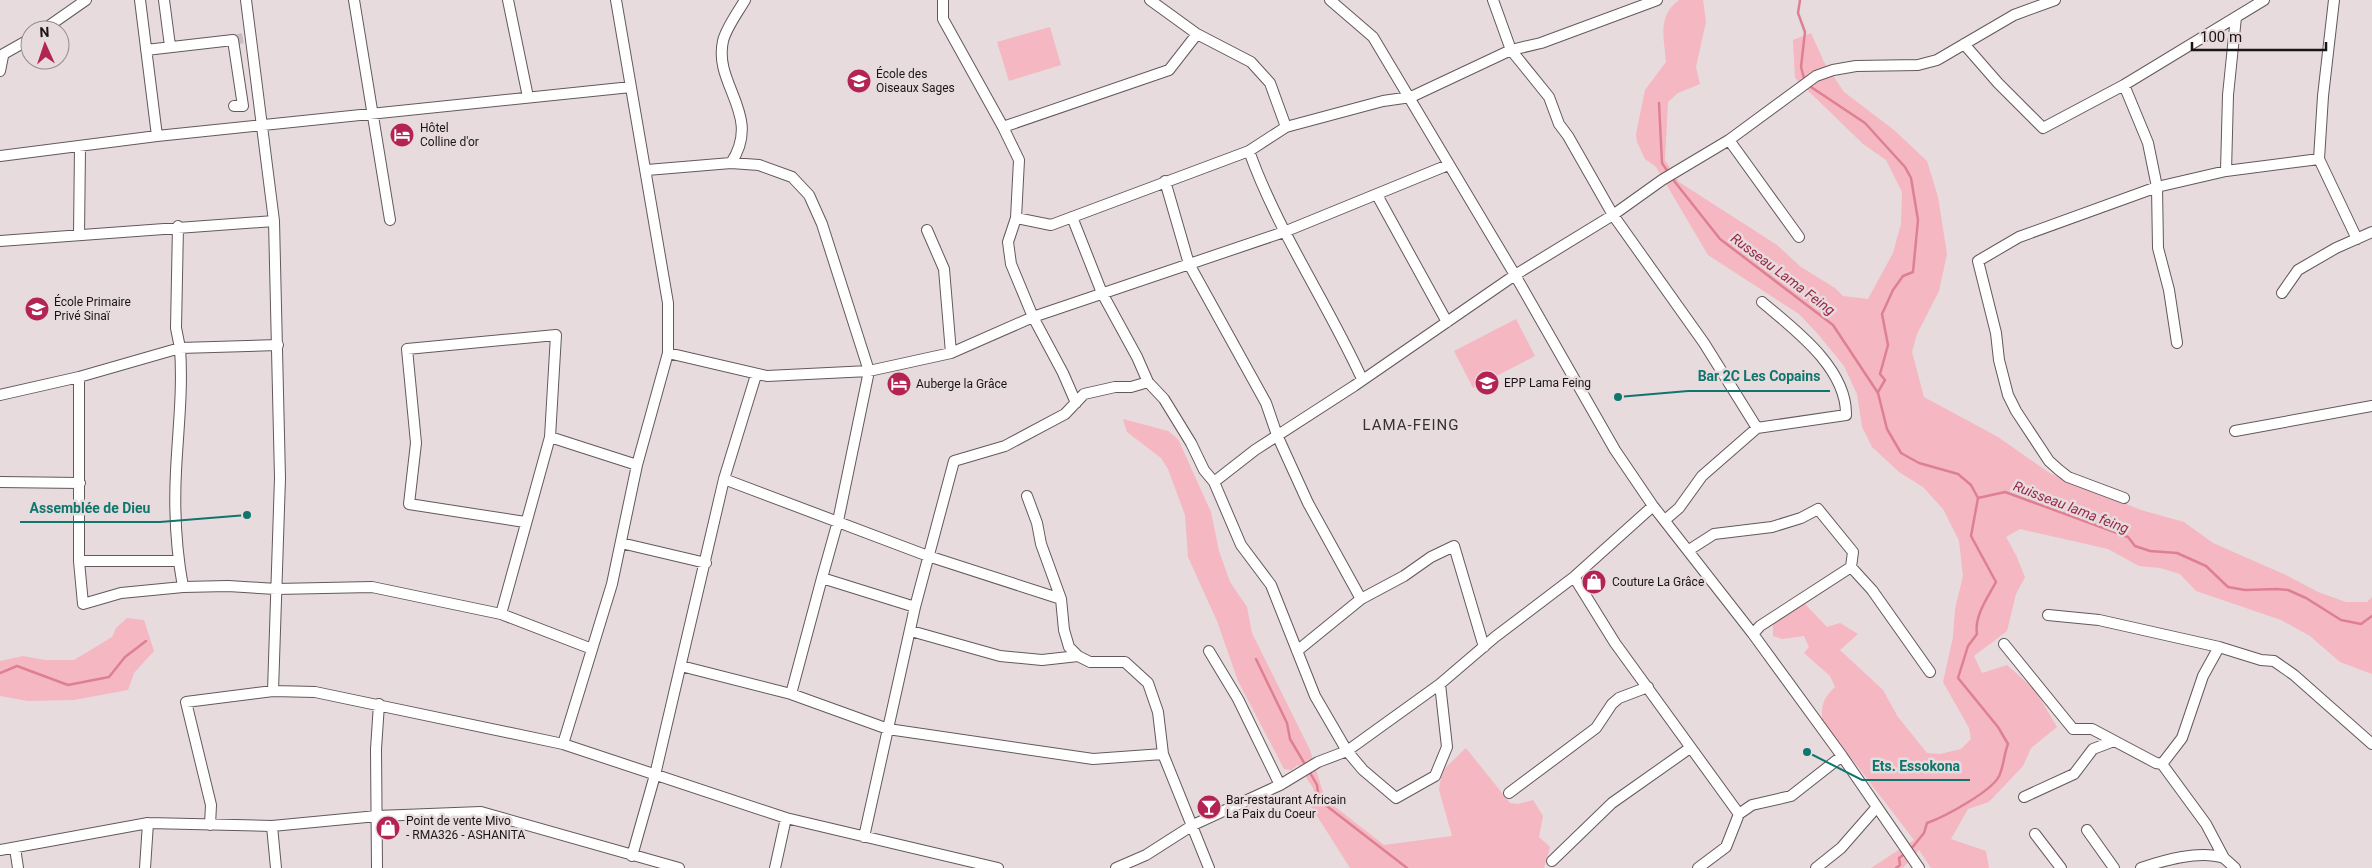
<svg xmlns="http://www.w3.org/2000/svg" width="2372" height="868" viewBox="0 0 2372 868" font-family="Roboto,sans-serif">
	<rect width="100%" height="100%" fill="#e7dbdd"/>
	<path fill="#f5b7c1" d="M1679,0h24l3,22 -10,45 4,17 -22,9 -10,9 -3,58 14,22 98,63 24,22 34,21 8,8 25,3 25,-46 8,-29 1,-32 -16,-32 -23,-16 -68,-66 -2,-38 18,-7 13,29 20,30 50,38 33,31 11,36 9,57 -8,37 -22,43 -5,18 12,45 74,40 53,37 90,36 43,12 29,21 73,32 32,17 28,10h21l5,-5v77l-32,-12 -30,-26 -29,-16 -85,-29 -16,-17 -20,-6 -21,-2 -31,-17 -88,-20 -14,8 10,18 9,22 -9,17 -9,37 -33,25 8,17 25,-8 28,25 22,37 -26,21 -8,18 -34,36 -21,7 -17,30 35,12 3,17h-58l-12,-18 -16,18h-32l43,-28 -92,-120c-1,-15 2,-23 13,-33l-5,-11 -26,-23 5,-6 -5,-11 -22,3 -9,-3v-12l31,-21 23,24 13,-4 18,11 -18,16 43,40 15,27 29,36 13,1 21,-5 10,-10 -2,-11 -26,-46 10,-45 2,-28 8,-33 -4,-35 -16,-32 -20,-22 -24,-15 -27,-25 -10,-20 -5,-33 -13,-28 -27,-33 -18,-19 -91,-59 -52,-88 -11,-8 -8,-17 -1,-8 9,-44 21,-28c-2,-24 -9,-46 13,-62z
		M1050,27l11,38 -52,16 -12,-39z
		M1516,319l19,37 -62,32 -19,-37z
		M1123,419l45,12 10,8 33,73 8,39 11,31 17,25 5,26 58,117 15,49 59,46 68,-9 -13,-46 3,-19 24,-23 44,55 8,1 15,-4 10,16 -4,21 11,10 -6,21h-194l-40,-63 5,-9 -2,-8 -15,-23 -7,5 -7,-1 -46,-88 -21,-60 -29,-64 -3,-42 -17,-46 -7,-11 -34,-26z
		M127,618l17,2 10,31 -20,22 -6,17 -54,10 -46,1 -28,-5v-35l23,-5 22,4h29l38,-23 4,-9z"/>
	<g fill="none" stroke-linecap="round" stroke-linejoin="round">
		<path stroke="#de8093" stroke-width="2.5" d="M1800,0l-2,13 7,19 -4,35 4,15
			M1808,85l57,38 40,44 6,11 7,42 -5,52 -10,4 -10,14 -11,24 6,31 -8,29 5,6 -7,12
			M1659,103l3,60 6,9
			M1671,177l49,62 113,86 45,68 9,36 14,24 18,10 39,11 13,11 7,13 -7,38 25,46c-8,15 -22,34 -19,52l-9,12 -10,32 40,49 10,17c-4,10 -4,20 -8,30 -5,16 -56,43 -73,49l-3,10 -13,16
			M1978,498l27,-6 123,45 7,9 15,5 27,2 29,13 22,21 17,3 32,-1 11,1 18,8 35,22 20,4 11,-8
			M1256,659l31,64 3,16 16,27
			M0,673l17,-7 51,19 41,-8 16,-20 21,-16
			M1309,771l8,14 2,15 88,68
			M1896,868l4,-3 -1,-7 7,-5"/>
		<path stroke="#c8bdbf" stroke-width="10" stroke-dasharray="10 5" stroke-linecap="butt" d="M233,40l17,-3"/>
		<defs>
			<path id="street" d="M140,0l17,136
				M164,0l6,46
				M246,0l28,221 6,257 -7,213 42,1 248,52
				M354,0l36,220
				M508,0l20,97
				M616,0l52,303v50l-31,112 -25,119 -49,160 223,74 212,50
				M943,0v19l60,108 16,33 -3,58 -8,24 3,22 22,53 30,56 13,30
				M1150,0l47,34 54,28 19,21 16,44
				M1330,0l43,37 142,238 100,175 38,56 100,128 89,122 77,112
				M1493,0l18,50 38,47 10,27 9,12 45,79 91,128 53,85
				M2334,0l-11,96 -4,63 38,80
				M43,30l43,-30
				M1964,44l34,39 45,45 81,-43 140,-85
				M146,50l87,-10 10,66h-9
				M0,56l30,-17
				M0,71l3,-15
				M2124,85l24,58 9,44 1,61 11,42 8,53
				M1003,127l166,-57 28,-36
				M1729,140l70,97
				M1249,151c29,81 78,151 113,228
				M0,156l157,-20 474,-49
				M731,163c32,-48 -18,-78 -8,-122 3,-13 15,-29 22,-41
				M647,170l84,-7 28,2 33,12 17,18 13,29 47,147 -31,150 -16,57 93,29
				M2226,171l2,-76 8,-78
				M1165,181l24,83 77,139 11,32 31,68 53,96
				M1377,195l70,127
				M1072,217l30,76 35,64 11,25
				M1016,218l35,7 198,-74 37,-24 97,-26 28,-4 100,-47 30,-7 116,-43
				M178,226l-2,102 4,20 98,-3
				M927,230l17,39 7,84
				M79,235l1,-88
				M0,241l274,-20
				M2282,293l16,-23 38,-22 36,-16
				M668,353l99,23 102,-5 82,-18 82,-36 251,-85 164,-67
				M79,377v184h99
				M0,395l79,-18 101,-29c3,42 -2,82 -4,123 -2,39 0,78 7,116l45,-1 48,3 96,-2 129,27 91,35
				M2235,431l137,-25
				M550,437l87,28
				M724,479l204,77 133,43
				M0,482l80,1
				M1214,482l41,-32 99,-64 161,-111 98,-60 49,-35 67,-40 87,-64 17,-6 23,-4 62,-1 19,-5 77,-45 41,-15
				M1027,496l10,27 4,21 20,55 3,31 5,17 9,9
				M2124,498l-56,-21 -9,-7 -10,-9 -33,-50 -8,-16 -9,-35 -3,-27 -18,-72 41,-24 138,-50 69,-16 93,-12
				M1665,520l14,-12 23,-32 55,-48 89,-13c1,-47 -52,-86 -84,-113
				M621,543l85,20
				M1689,550l25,-16 58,-7 29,-9 17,-9 35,43 -2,15 -91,59 -7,8
				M79,561l4,43 38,-11 62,-6
				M1851,567l21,23 58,82
				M1574,577l41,66 124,171 -13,33 -28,21
				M501,614l49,-177 6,-102 -149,14 9,94 -7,61 116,18
				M2048,615l51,5 120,27 -16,29 -21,62 -20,26
				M911,631l89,25 42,4 36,-4 12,6h35l23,21 10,29 5,42 46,114
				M2004,644l69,85h19l64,34 6,1 44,60 18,34 11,10
				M2219,647l42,13 13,1 20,14 78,69
				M1209,651l29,48 42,86
				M1297,651l64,-52 43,-23 27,-19 23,-11 30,101
				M681,666l110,28 97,35 205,30 70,-5
				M791,694l31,-116
				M1509,793l87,-65 16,-24 7,-6 29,-11
				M2024,797l50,-23 19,-25 21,-8
				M1739,814l13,-9 39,-9 51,-40
				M210,825l1,-20 -25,-103 87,-11
				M272,826l4,42
				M2087,830l27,38
				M2035,834l26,34
				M864,837l51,-230 39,-146 51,-15 60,-32 19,-20 31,-7h16l17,-5 16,17 27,44 13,27 10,12 27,63 30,40 44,111 32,55 16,19 33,28 39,-22 12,-29 -7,-63
				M15,848l3,20
				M0,850l148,-27 124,3 105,-10 104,-4 198,56
				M632,856l23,-81 69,-296 32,-104
				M1552,861l60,-58 78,-55
				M145,868l3,-45
				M377,868l-1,-119 3,-45
				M775,868l11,-50
				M1116,868l30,-13 47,-30 87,-40 38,-23 29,-11 93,-67 55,-47 79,-60 79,-71
				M1816,868l25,-20 35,-40
				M2141,868c24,-8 58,-18 83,-10"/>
		</defs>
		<use href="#street" stroke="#63595b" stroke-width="12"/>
		<use href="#street" stroke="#fff" stroke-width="10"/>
	</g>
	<defs>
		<symbol id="school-disc" viewBox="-11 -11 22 22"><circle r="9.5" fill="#b32353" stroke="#e7dbdd"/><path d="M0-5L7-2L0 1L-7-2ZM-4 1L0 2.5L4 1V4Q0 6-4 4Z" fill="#fff"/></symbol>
		<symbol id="hotel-disc" viewBox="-11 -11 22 22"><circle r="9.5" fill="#b32353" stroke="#e7dbdd"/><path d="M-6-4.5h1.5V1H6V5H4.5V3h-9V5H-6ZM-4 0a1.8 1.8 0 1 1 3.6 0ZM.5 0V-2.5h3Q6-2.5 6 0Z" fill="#fff"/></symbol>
		<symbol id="shop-disc" viewBox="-11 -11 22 22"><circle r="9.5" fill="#b32353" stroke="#e7dbdd"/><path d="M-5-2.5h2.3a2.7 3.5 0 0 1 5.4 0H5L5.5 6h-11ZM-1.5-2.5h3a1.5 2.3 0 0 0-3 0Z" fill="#fff"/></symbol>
		<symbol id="bar-disc" viewBox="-11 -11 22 22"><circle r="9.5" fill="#b32353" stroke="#e7dbdd"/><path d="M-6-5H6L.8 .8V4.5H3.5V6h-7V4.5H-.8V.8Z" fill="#fff"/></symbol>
	</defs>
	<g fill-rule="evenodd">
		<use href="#school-disc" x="845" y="67" width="28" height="28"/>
		<use href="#hotel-disc" x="388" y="121" width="28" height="28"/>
		<use href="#school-disc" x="23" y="295" width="28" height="28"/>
		<use href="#school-disc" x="1473" y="369" width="28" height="28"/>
		<use href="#hotel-disc" x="885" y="370" width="28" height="28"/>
		<use href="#shop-disc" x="1580" y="568" width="28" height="28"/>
		<use href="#bar-disc" x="1195" y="793" width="28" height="28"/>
		<use href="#shop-disc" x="374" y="814" width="28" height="28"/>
	</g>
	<g text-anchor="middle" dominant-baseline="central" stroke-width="5" stroke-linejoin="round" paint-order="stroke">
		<g font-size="12" fill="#1a1617" stroke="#e7dbdd" text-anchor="start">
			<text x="876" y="74">École des<tspan x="876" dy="14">Oiseaux Sages</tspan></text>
			<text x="420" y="128">Hôtel<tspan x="420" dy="14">Colline d'or</tspan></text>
			<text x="54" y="302">École Primaire<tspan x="54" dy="14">Privé Sinaï</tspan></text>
			<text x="1504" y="383">EPP Lama Feing</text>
			<text x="916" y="384">Auberge la Grâce</text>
			<text x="1612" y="582">Couture La Grâce</text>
			<text x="1226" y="800">Bar-restaurant Africain<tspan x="1226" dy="14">La Paix du Coeur</tspan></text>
			<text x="406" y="821">Point de vente Mivo<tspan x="406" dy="14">- RMA326 - ASHANITA</tspan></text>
		</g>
		<g font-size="14" font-style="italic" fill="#972849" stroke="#e7dbdd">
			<text transform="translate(1783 274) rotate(37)">Russeau Lama Feing</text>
			<text transform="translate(2071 507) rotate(21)">Ruisseau lama feing</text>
		</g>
		<g font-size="15" letter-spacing="1" fill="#383031" stroke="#e7dbdd">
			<text x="1411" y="425">LAMA-FEING</text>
		</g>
	</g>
	<path fill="none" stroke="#0f766e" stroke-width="2" d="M1618 397L1688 391H1830M247 515L160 522H20M1807 752L1862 780H1970"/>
	<g fill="#0f766e" stroke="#e7dbdd" stroke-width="2">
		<circle cx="1618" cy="397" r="5"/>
		<circle cx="247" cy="515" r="5"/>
		<circle cx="1807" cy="752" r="5"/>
	</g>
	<g font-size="14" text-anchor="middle" font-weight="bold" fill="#0f766e" stroke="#e7dbdd" stroke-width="5" stroke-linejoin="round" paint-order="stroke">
		<text x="1759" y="381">Bar 2C Les Copains</text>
		<text x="90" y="513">Assemblée de Dieu</text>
		<text x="1916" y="771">Ets. Essokona</text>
	</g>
	<g transform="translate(45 45) rotate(357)"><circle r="24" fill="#e7dbdd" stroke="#958c8e"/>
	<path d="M0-4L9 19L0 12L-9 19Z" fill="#b32353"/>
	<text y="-8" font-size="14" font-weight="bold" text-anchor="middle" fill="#1a1617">N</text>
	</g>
	<path d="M2192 42v8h134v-8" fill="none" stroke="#1a1617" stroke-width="2.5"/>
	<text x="2200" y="42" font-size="15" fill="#1a1617" stroke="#e7dbdd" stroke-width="4" paint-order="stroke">100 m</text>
</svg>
